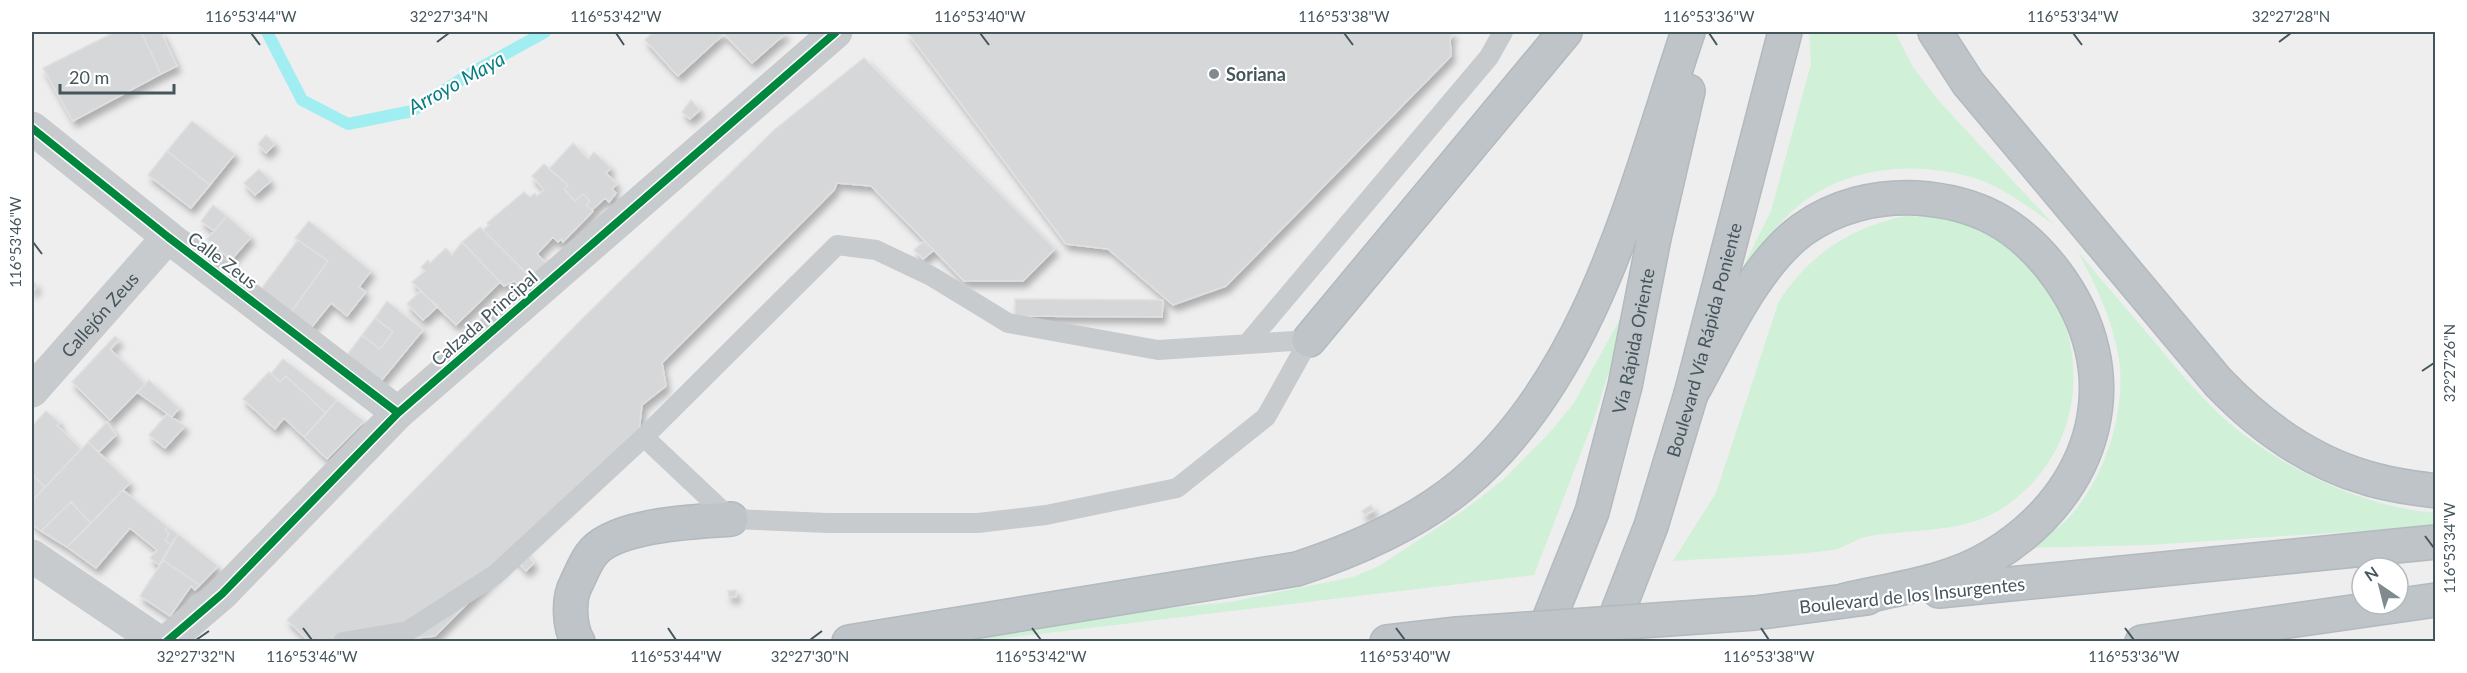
<svg xmlns="http://www.w3.org/2000/svg" width="2467" height="673" viewBox="0 0 2467 673" font-family="Lato,sans-serif">
	<defs>
		<filter id="shadow"><feDropShadow dx="3.5" dy="6" stdDeviation="3" flood-color="#0004"/></filter>
	</defs>
	<rect width="100%" height="100%" fill="#efeeee"/>
	<path fill="#d0f0d7" d="M1809,32h86l18,35 25,33 116,125c-21,-15 -49,-36 -74,-45 -60,-20 -131,-15 -182,26 -23,20 -40,45 -59,69l32,-64 40,-147z
		M1906,216c28,1 59,4 84,18 106,60 114,212 8,277 -37,22 -87,18 -128,25 -14,2 -25,12 -38,14 -52,7 -106,7 -159,11l43,-68 63,-192c31,-47 72,-74 127,-85z
		M2078,252c27,31 53,63 80,94 22,27 45,54 71,77 57,47 132,83 206,90v13l-286,19 -123,3c11,-7 24,-14 34,-22 42,-37 67,-113 59,-167 -6,-39 -23,-73 -41,-107z
		M1634,293l-40,126 -60,156 -553,66 -58,1 107,-20 200,-20 123,-25 26,-11 84,-55 41,-32 47,-48 23,-28z"/>
	<g fill="none" stroke-linecap="round" stroke-linejoin="round">
		<path stroke="#a1eef2" stroke-width="12" d="M267,32l35,68 46,24 64,-13 59,-38 74,-41"/>
	</g>
	<path fill="#d6d7d9" stroke="#e0e0e1" stroke-width="1.5" filter="url(#shadow)" d="M115,32h26l20,42 -88,47 -30,-53z
		M141,32h20l16,34 -16,8z
		M653,32h73l-48,44 -33,-36z
		M726,32h59l1,1 -34,30 -28,-29z
		M907,32h546l-3,8 1,16 -225,230 -53,19 -65,-56 -42,-5z
		M864,58l191,191 -32,32h-59l-93,-95 -34,-3 -3,7 -172,173 4,23 -24,19 -3,26 -204,205 -61,6h-64l-23,-22 294,-300 193,-190z
		M691,100l9,10 -10,9 -8,-7z
		M192,121l43,33 -25,31 -43,-34z
		M266,135l9,9 -9,9 -8,-9z
		M573,143l15,16 6,-7 17,16 -5,5 11,11 -5,5 4,4 -7,9 -4,-4 -13,12 -6,-5 4,-4 -7,-7 -8,7 -11,-12 4,-4 -19,-16z
		M167,151l43,34 -19,23 -43,-33z
		M544,164l24,21 -4,4 11,12 8,-7 7,7 -4,4 7,6 -30,31 -2,-3 -3,3 -5,-5 -16,17 11,11 -16,14 -49,-49 6,-5 -2,-2 37,-31 6,5 5,-4 2,3 7,-6 -12,-14z
		M259,169l12,12 -16,14 -11,-12z
		M213,205l14,11 -13,15 -13,-10z
		M227,216l24,21 -20,23 -24,-21z
		M309,221l62,50 -12,16 7,5 -19,24 -16,-13 -20,25 -20,-16 37,-51 -33,-23z
		M480,227l52,52 -10,9 -8,-7 -10,5 -42,-44z
		M298,240l30,21 -37,51 -30,-23z
		M924,241l10,9 -11,9 -9,-9z
		M462,242l38,40 -44,43 -44,-43 13,-11 -4,-4 7,-7 2,3 16,-15 6,7z
		M32,280l5,6 -5,6z
		M420,291l18,15 -15,14 -16,-16z
		M1015,299l148,1 -1,17 -147,-1z
		M387,301l36,29 -42,51 -34,-26 15,-20 18,14 13,-17 -18,-14z
		M375,318l18,14 -13,17 -18,-14z
		M115,336l4,4 -9,9 35,35 -35,36 -38,-38z
		M283,359l54,41 -11,13 -40,-37 -6,6 -9,-8z
		M269,372l11,10 6,-6 40,37 -22,24 -20,-19 -9,11 -32,-30z
		M149,380l30,28 -7,9 -35,-25z
		M337,400l27,21 -37,38 -23,-22z
		M46,411l14,12 -3,2 24,24 -36,38 -13,-13v-48z
		M167,414l18,12 -20,22 -16,-13z
		M107,422l9,13 -17,17 -11,-10z
		M88,442l42,41 -39,40 -20,-21 -30,29 -9,-7v-23z
		M32,474l13,13 -13,14z
		M123,490l45,37 -3,3 4,4 -4,6 6,5 -12,20 -9,-7 7,-8 -27,-22 -34,40 -29,-21z
		M71,502l20,21 -24,24 -26,-16z
		M1371,505l3,5 -9,5 -3,-4z
		M168,527l10,7 -7,11 -6,-5 4,-6 -4,-4z
		M178,534l40,32 -18,19 -37,-25z
		M522,549l12,14 -8,8 -12,-14z
		M163,560l37,25 -5,5 -4,-4 -21,30 -30,-20z
		M736,590v7h-7l-1,-6z"/>
	<g fill="none" stroke-linecap="round" stroke-linejoin="round">
		<defs>
			<g id="trunk">
				<path d="M1935,32l33,51 250,299c41,43 91,79 149,96 22,7 46,10 69,13"/>
				<path d="M1309,340l256,-308"/>
				<path d="M1691,394c29,-51 63,-129 111,-164 33,-24 74,-34 115,-32 60,4 101,26 137,73 78,102 44,222 -63,286 -43,26 -97,32 -145,43"/>
				<path d="M1939,591l497,-49"/>
				<path d="M1755,613l112,-15"/>
				<path d="M578,642c-9,-15 -10,-43 -2,-58 5,-10 9,-21 15,-29 21,-31 105,-33 140,-36"/>
				<path d="M849,642l448,-73c58,-19 118,-45 165,-84 130,-108 174,-299 226,-453"/>
				<path d="M1387,642l70,-8"/>
				<path id="s2" d="M1540,642l52,-130 33,-126 29,-148 34,-147"/>
				<path id="s3" d="M1606,642l45,-116 40,-132 94,-362"/>
				<path d="M2142,642l294,-42"/>
			</g>
		</defs>
		<use href="#trunk" stroke="#b2babf" stroke-width="36"/>
		<path stroke="#c7cbce" stroke-width="20" d="M1247,344l242,-287 14,-25
			M644,437l87,82 97,4h150l68,-8 131,-27 89,-71 43,-77
			M343,642l65,-11 88,-57 148,-137 193,-192 39,5 55,26 77,47 150,27 151,-10"/>
		<g stroke="#c7cbce" stroke-width="33">
			<path d="M32,128l136,109 230,176"/>
			<path id="s1" d="M32,391l136,-154"/>
			<path d="M166,642l56,-48 176,-181 438,-381"/>
		</g>
		<path stroke="#c7cbce" stroke-width="33" d="M32,556l127,86"/>
		<use href="#trunk" stroke="#bec4c8" stroke-width="33"/>
		<defs>
			<path id="trunk-bridge" d="M1457,634l298,-21"/>
		</defs>
		<use href="#trunk-bridge" stroke="#b2babf" stroke-width="36" stroke-linecap="butt"/>
		<use href="#trunk-bridge" stroke="#bec4c8" stroke-width="33"/>
		<defs>
			<path id="cycleway" d="M32,128l136,109 230,176
				M166,642l56,-48 176,-181 438,-381"/>
		</defs>
		<use href="#cycleway" stroke="#fff" stroke-width="11"/>
		<use href="#cycleway" stroke="#00873e" stroke-width="8"/>
	</g>
	<path fill="none" stroke="#44555c" stroke-width="2" d="M251,33l9,12M616,33l8,12M980,33l9,12M1344,33l9,12M1709,33l8,12M2073,33l9,12M437,42l12,-9M2279,42l12,-9M33,242l9,12M2422,371l12,-8M2425,536l9,12M303,628l9,12M668,628l8,12M1032,628l9,12M1396,628l9,12M1761,628l8,12M2125,628l9,12M196,640l13,-9M810,640l12,-9"/>
	<circle fill="#808b8f" stroke="#fff" stroke-width="2" cx="1214" cy="74" r="6"/>
	<g text-anchor="middle" dominant-baseline="central" stroke-width="4.5" stroke-linejoin="round" paint-order="stroke">
		<g font-size="18" font-weight="bold" fill="#44555c" stroke="#fff" text-anchor="start">
			<text x="1226" y="74">Soriana</text>
		</g>
		<g font-size="18" fill="#44555c" stroke="#fff">
			<text transform="translate(223 260) rotate(37)">Calle Zeus</text>
			<text stroke="none"><textPath href="#s1" startOffset="102">Callejón Zeus</textPath></text>
			<text transform="translate(484 318) rotate(-41)">Calzada Principal</text>
			<text stroke="none"><textPath href="#s3" startOffset="318">Boulevard Vía Rápida Poniente</textPath></text>
			<text stroke="none"><textPath href="#s2" startOffset="316">Vía Rápida Oriente</textPath></text>
			<text transform="translate(1912 595) rotate(-6)">Boulevard de los Insurgentes</text>
		</g>
		<g font-size="20" font-style="italic" fill="#057d82" stroke="#fff">
			<text transform="translate(456 82) rotate(-29)">Arroyo Maya</text>
		</g>
	</g>
	<rect width="2467" height="673" fill="none" stroke="#ffffff" stroke-width="66"/>
	<g transform="translate(2380 586) rotate(325)"><circle r="28" fill="#ffffff" stroke="#b4bbbe" stroke-width="1.5"/>
	<path d="M0-4.5L10 22L0 15L-10 22Z" fill="#808b8f"/>
	<text y="-9" font-size="16" font-weight="bold" text-anchor="middle" fill="#44555c">N</text>
	</g>
	<path d="M60 84v9h114v-9" fill="none" stroke="#44555c" stroke-width="3"/>
	<text x="69" y="84" font-size="18" fill="#44555c" stroke="#ffffff" stroke-width="4.5" paint-order="stroke">20 m</text>
	<rect x="33" y="33" width="2401" height="607" fill="none" stroke="#44555c" stroke-width="2"/>
	<g font-size="15" text-anchor="middle" fill="#44555c">
		<text x="251" y="22">116°53'44"W</text>
		<text x="449" y="22">32°27'34"N</text>
		<text x="616" y="22">116°53'42"W</text>
		<text x="980" y="22">116°53'40"W</text>
		<text x="1344" y="22">116°53'38"W</text>
		<text x="1709" y="22">116°53'36"W</text>
		<text x="2073" y="22">116°53'34"W</text>
		<text x="2291" y="22">32°27'28"N</text>
		<text transform="translate(16 242) rotate(-90)" y="5">116°53'46"W</text>
		<text transform="translate(2450 363) rotate(-90)" y="5">32°27'26"N</text>
		<text transform="translate(2450 548) rotate(-90)" y="5">116°53'34"W</text>
		<text x="196" y="662">32°27'32"N</text>
		<text x="312" y="662">116°53'46"W</text>
		<text x="676" y="662">116°53'44"W</text>
		<text x="810" y="662">32°27'30"N</text>
		<text x="1041" y="662">116°53'42"W</text>
		<text x="1405" y="662">116°53'40"W</text>
		<text x="1769" y="662">116°53'38"W</text>
		<text x="2134" y="662">116°53'36"W</text>
	</g>
</svg>
